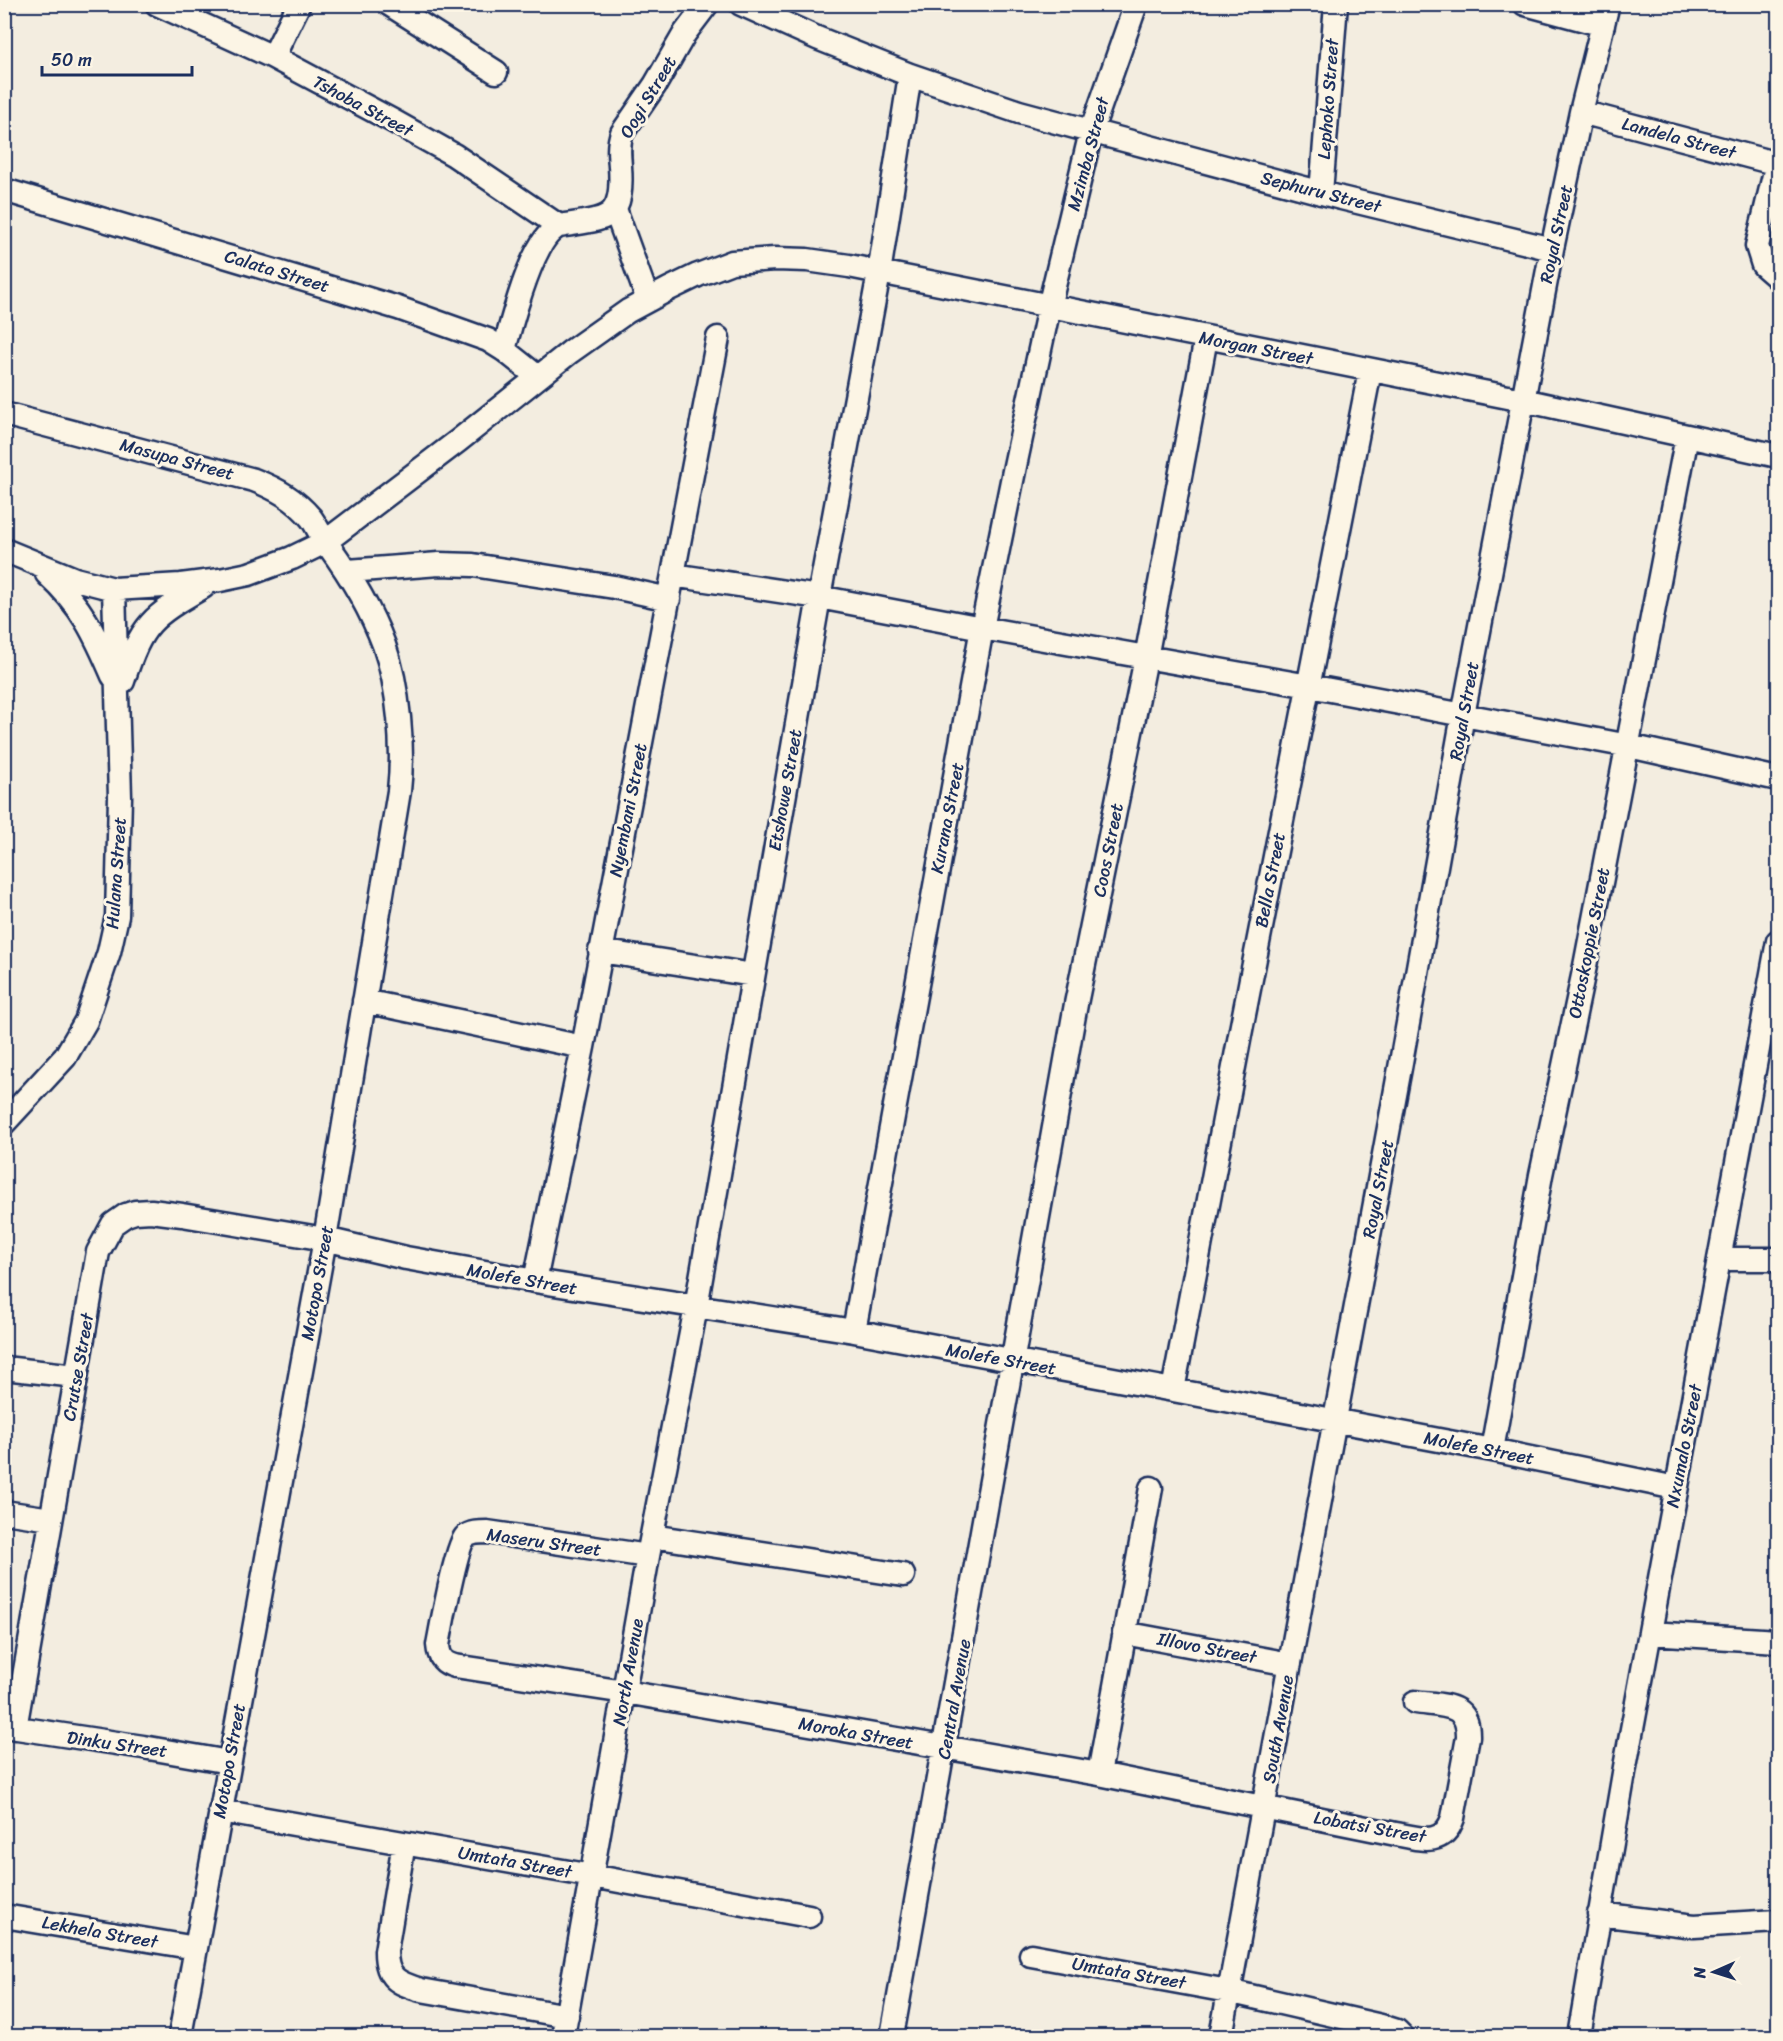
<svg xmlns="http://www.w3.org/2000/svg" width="1783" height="2041" viewBox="0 0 1783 2041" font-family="Sriracha,sans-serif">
	<rect width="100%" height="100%" fill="#f3ede0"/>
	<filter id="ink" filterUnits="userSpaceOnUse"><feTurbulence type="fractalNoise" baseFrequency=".0167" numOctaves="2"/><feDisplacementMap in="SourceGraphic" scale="12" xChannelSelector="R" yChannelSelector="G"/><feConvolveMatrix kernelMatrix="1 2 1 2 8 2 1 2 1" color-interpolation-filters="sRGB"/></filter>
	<g filter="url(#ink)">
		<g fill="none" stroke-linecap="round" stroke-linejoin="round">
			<defs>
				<path id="minor" d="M157,4l116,53 120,64 61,34 105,71
					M389,4l107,68
					M741,4l76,34 93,37 109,37 322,86 211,51
					M1525,4l78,21
					M273,57l26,-53
					M1581,112l197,52
					M1777,163l-20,83 6,19 15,13
					M4,190l394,118 90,32 16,10 34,27
					M1321,193l15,-189
					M615,209l33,91
					M504,350c8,-29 28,-112 55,-124 47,-8 65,-3 61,-60 -1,-11 -2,-22 2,-33l33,-48 30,-52 22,-29
					M4,414l250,66c23,9 41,19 57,38 6,8 10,19 17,27 22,30 43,65 56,100 15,42 20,103 15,146l-74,448 -145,797
					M4,550l71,29 39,10 67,-4 39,-5 29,-6 43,-16 33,-16 133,-101 112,-89 58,-41 41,-22 29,-14 34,-13 43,-3 32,1 42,6 674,134 255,56
					M348,571l91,-7 34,1 141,22 55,12
					M47,574c35,32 48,60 66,102
					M673,575l146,22 163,31 327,58 320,60 149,33
					M123,681c19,-58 28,-64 80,-94
					M600,951l153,24
					M364,1001l219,46
					M4,1123l61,-66 21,-36 23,-69 8,-36 3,-119 -6,-208
					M1719,1259h59
					M535,1281l48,-234 135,-709
					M854,1331l128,-703 33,-162 34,-159 42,-175 45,-128
					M4,1368l72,8
					M1173,1390l67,-355 130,-664
					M1492,1450l49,-275 44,-209 102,-530
					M4,1512l47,7
					M652,1536l251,39
					M648,1556l-161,-24c-7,0 -16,0 -22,5 -9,10 -24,91 -27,108 1,13 6,18 17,21l170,26 474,82 297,60c25,5 47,13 57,-16l15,-81c1,-35 -25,-31 -53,-35
					M1124,1633l166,31
					M1650,1633l128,8
					M4,1726l139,21 86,15
					M15,1728l83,-476 15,-28 13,-9 9,-3 16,-1 31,4 143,24 81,19 129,23 319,50 319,59 319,60 184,38
					M1099,1774l52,-286
					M220,1811l372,65 217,40
					M404,1843l-18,108c0,27 11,32 35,39l146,26
					M1599,1914l95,12 84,-5
					M4,1916l192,32
					M1031,1955l197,36 153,35 16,5 5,5
					M563,2036l85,-480 48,-249 123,-710 60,-324 31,-198
					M892,2036l184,-1032 70,-346 60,-320
					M1221,2036l179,-968 63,-353 89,-466 29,-137 27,-108
					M1579,2036l46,-269 153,-826"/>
			</defs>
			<use href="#minor" stroke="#1b2f5e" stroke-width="27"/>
			<use href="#minor" stroke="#fcf5e5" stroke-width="22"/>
		</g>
	</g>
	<g text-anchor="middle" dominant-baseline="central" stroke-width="6" stroke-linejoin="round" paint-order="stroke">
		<g font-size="18" fill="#1b2f5e" stroke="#fcf5e5">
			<text transform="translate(648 97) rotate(-59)">Oogi Street</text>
			<text transform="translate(1328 99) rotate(-86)">Lephoko Street</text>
			<text transform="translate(363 106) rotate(28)">Tshoba Street</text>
			<text transform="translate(1679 138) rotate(15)">Landela Street</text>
			<text transform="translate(1088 154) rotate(-75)">Mzimba Street</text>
			<text transform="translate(1321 192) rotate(14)">Sephuru Street</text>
			<text transform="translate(1556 234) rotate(-78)">Royal Street</text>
			<text transform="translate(277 271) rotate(17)">Calata Street</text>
			<text transform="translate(1256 348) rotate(11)">Morgan Street</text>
			<text transform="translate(177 459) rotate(15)">Masupa Street</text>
			<text transform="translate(1464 711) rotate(-80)">Royal Street</text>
			<text transform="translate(785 790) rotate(-80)">Etshowe Street</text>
			<text transform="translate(628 810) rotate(-79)">Nyembani Street</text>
			<text transform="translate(947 818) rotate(-79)">Kurana Street</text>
			<text transform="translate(1108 850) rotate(-79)">Coos Street</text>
			<text transform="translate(116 873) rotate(-86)">Hulana Street</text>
			<text transform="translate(1270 880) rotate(-79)">Bella Street</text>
			<text transform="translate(1589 943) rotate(-79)">Ottoskoppie Street</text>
			<text transform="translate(1378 1189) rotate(-79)">Royal Street</text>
			<text transform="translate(522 1279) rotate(10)">Molefe Street</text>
			<text transform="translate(317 1283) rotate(-80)">Motopo Street</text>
			<text transform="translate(1001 1359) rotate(10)">Molefe Street</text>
			<text transform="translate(78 1367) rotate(-80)">Crutse Street</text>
			<text transform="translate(1684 1446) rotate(-79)">Nxumalo Street</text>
			<text transform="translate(1479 1448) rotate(11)">Molefe Street</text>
			<text transform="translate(544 1542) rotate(8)">Maseru Street</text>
			<text transform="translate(1207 1648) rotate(11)">Illovo Street</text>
			<text transform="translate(628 1672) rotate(-80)">North Avenue</text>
			<text transform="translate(954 1699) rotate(-80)">Central Avenue</text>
			<text transform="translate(1278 1729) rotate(-80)">South Avenue</text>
			<text transform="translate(856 1733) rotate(10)">Moroka Street</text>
			<text transform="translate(117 1744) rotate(8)">Dinku Street</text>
			<text transform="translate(229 1761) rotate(-80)">Motopo Street</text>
			<text transform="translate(1370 1827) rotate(10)">Lobatsi Street</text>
			<text transform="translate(515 1862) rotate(10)">Umtata Street</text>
			<text transform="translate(100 1932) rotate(10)">Lekhela Street</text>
			<text transform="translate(1129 1973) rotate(10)">Umtata Street</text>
		</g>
	</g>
	<rect width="1783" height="2041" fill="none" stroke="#fcf5e5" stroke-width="24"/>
	<rect x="12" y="12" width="1759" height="2017" fill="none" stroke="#1b2f5e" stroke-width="2" filter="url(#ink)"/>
	<g transform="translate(1714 1972) rotate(267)" stroke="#fcf5e5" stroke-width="4.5" paint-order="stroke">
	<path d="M0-4.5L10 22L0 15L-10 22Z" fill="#1b2f5e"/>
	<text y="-9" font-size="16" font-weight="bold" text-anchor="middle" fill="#1b2f5e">N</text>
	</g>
	<path d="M42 66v9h150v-9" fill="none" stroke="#1b2f5e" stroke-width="3"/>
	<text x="51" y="66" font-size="18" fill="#1b2f5e" stroke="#fcf5e5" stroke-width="4.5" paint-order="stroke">50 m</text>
</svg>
